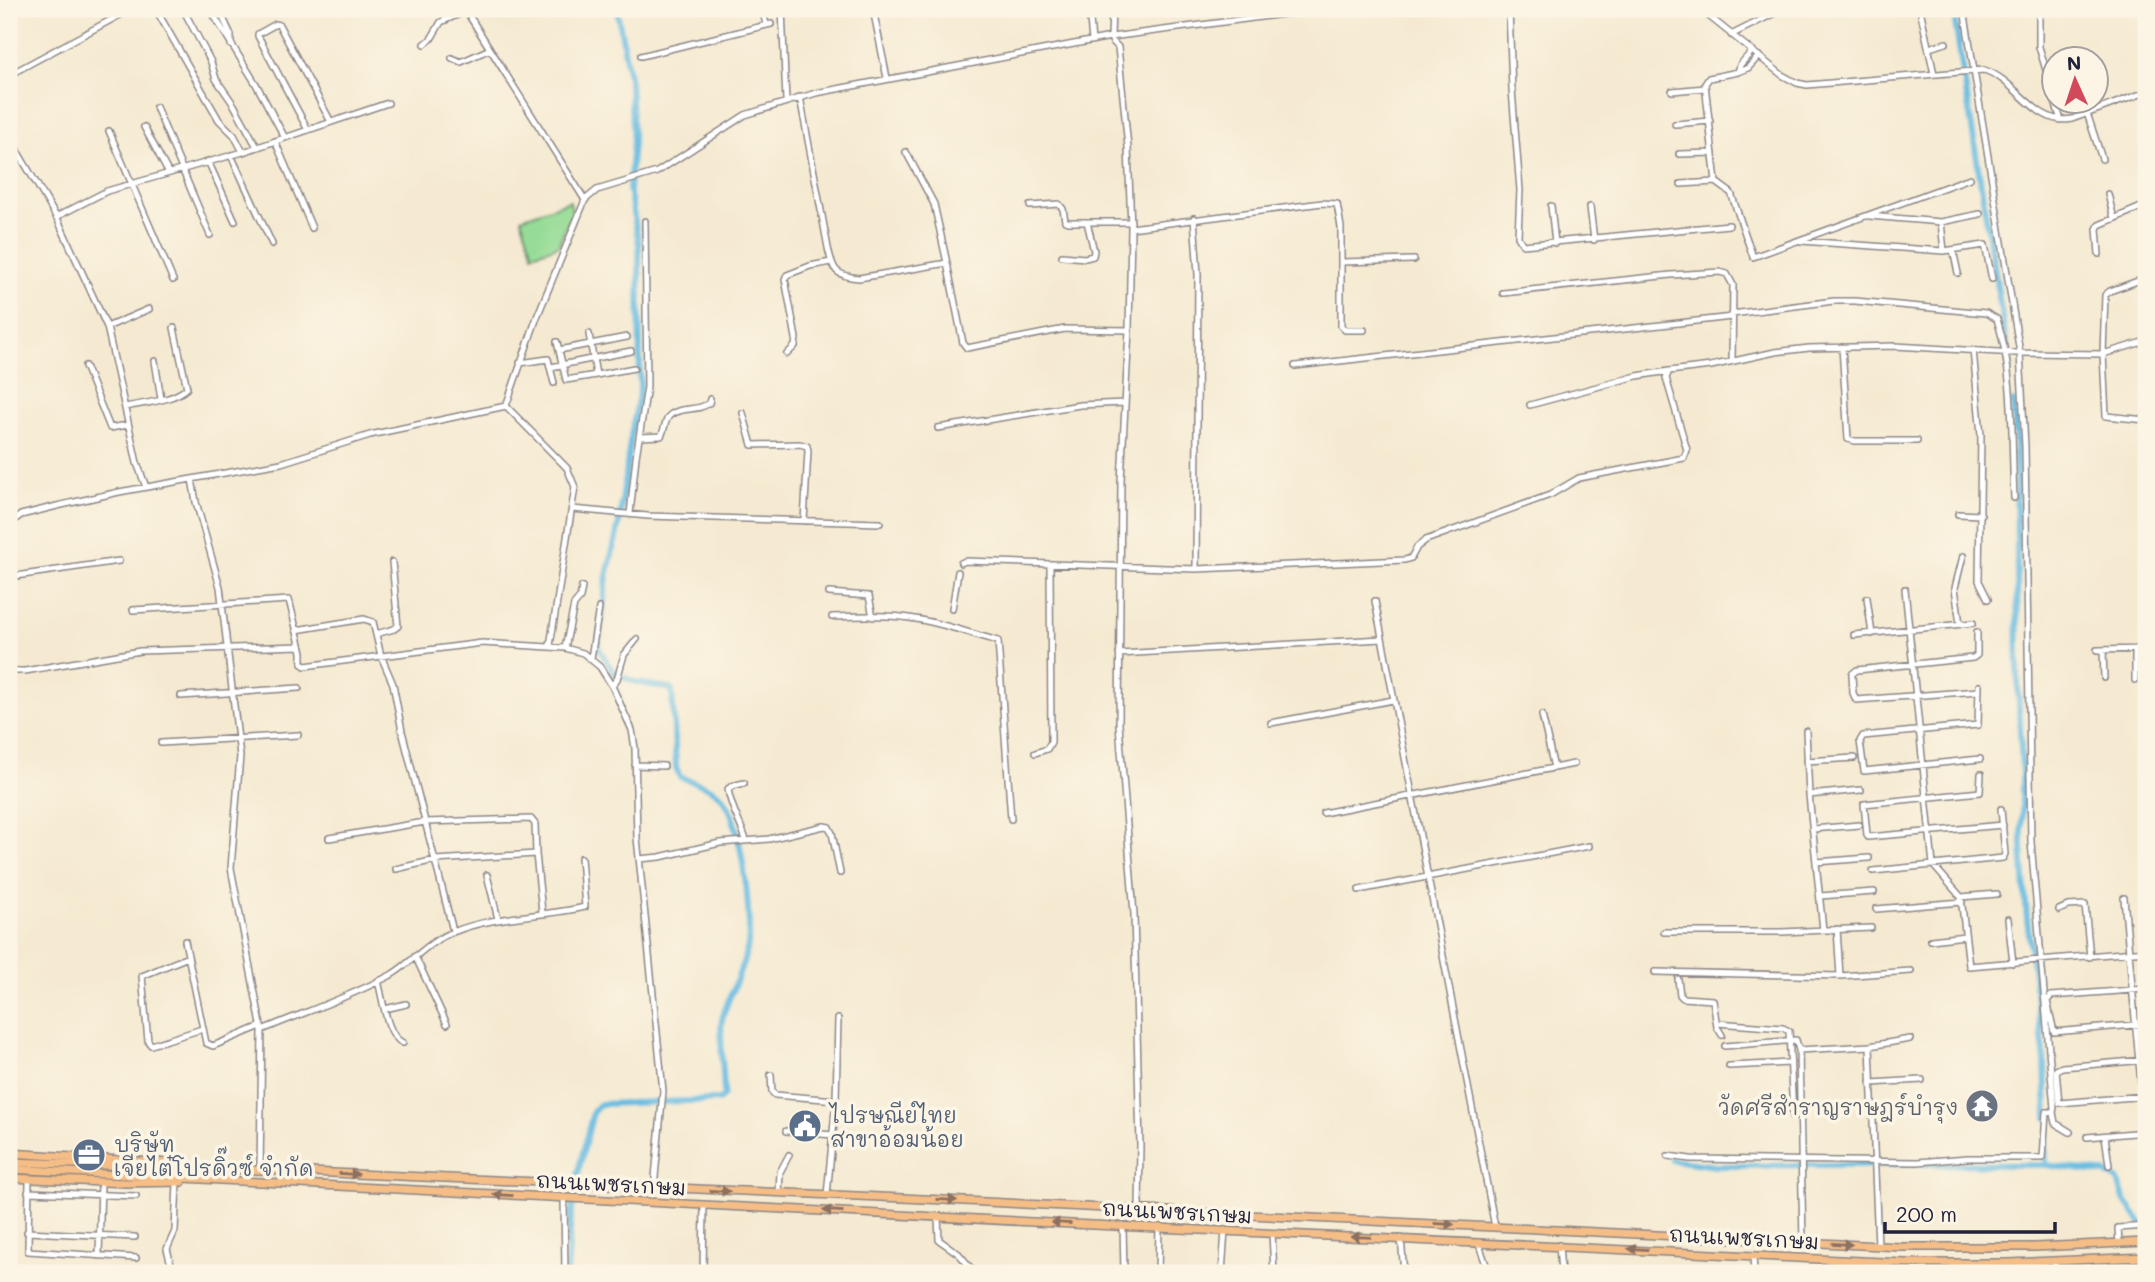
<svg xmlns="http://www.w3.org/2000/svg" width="2155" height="1282" viewBox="0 0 2155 1282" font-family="Mali,'Playpen Sans Thai',sans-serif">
	<rect width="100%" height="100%" fill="#fcf5e5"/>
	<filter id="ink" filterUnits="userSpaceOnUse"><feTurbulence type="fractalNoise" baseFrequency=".0143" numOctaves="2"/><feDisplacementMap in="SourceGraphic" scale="14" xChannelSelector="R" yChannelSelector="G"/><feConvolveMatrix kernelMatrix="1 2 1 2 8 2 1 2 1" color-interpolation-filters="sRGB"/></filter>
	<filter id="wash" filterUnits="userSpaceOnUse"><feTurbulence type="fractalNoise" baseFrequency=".00686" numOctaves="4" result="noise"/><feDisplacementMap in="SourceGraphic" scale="28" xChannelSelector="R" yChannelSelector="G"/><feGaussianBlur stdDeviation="1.57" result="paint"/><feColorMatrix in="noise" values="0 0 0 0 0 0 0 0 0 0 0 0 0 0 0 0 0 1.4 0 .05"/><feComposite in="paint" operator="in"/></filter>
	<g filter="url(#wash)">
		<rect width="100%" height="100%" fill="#f5ead1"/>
		<path fill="#96dc96" stroke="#5c7f68" stroke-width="2" d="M570,201l2,11 -14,34 -25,8 -12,-36z"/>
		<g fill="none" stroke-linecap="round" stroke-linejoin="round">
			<path stroke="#65bbe1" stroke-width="6" d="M1953,9l57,358
				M2013,402l3,31 2,254 4,83v78l5,71 18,142 2,57
				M1672,1160l44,6 198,-2
				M1925,1164l121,1 60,8 12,8 7,20 21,28
				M2046,1165v-23
				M567,1273l4,-59 8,-46 14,-56 7,-8 119,-4 5,-5c0,-19 -5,-59 -2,-75 6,-25 22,-50 26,-76 4,-29 -7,-124 -25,-146 -9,-11 -30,-16 -43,-21l-4,-9 -4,-79 -37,-7 -21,-9 -16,-26 9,-71 12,-52 12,-89 9,-45 -1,-145 -10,-56 4,-48 -3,-58 -13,-74"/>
		</g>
	</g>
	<g filter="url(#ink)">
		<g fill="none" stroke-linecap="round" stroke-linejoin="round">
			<defs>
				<path id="minor" d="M183,9l28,53 5,17 18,26 23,42
					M210,9l46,75 29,54
					M219,9l12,26v10
					M465,9l120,191
					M698,9h2
					M762,9l4,15
					M782,9l4,92
					M873,9l14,69
					M1089,9l3,32
					M1112,9l-1,28 1,4 6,6 10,100 3,81 -2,102 -8,151 -2,244 15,189 6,231 -1,65
					M1509,9l3,81 8,100 -2,47 5,8 206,-20
					M1700,9l82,66 15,8 10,2 177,-15c32,9 52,57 88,49l74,-27
					M1920,9l14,65
					M2039,9v38l15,49
					M158,13l61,107 15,15 9,17
					M1731,35l52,-26
					M425,44l6,-5 10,-17 25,-11
					M1929,48l17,-5
					M1752,51l-12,14 -2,7 10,-4 11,-12
					M641,56l130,-32
					M452,58l9,4 29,-13
					M1738,72l-29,6 -4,6 11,98 15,11 22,64 217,-79
					M9,75l122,-66
					M1672,91l33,-3
					M800,97l28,151c5,22 7,28 31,30l88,-15 16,80 4,5 98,-19 64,1
					M2055,102l6,18
					M156,107l54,128
					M2087,113l15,46
					M1675,124l35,-3
					M144,127l24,45
					M308,130l-50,-94v-2l18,-10 3,1 52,97
					M109,131l64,149
					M9,137l49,83 49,107 30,136 9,24
					M275,141l37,87
					M906,152l28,52 13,59
					M1679,154l34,-1
					M231,155l41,89
					M208,161l27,60
					M1681,184l35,-2
					M2108,194l6,25
					M1030,206l29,-2 4,5 2,12 3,1h63
					M1551,206l4,37
					M1590,207l4,33
					M1869,216l72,6 39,-8
					M56,217l51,-26 136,-39 145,-49
					M1194,218l4,56 -2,295
					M1941,222l3,29
					M1131,228l191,-25 15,1 4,23v99l4,4h19
					M1801,241l143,10 41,-6 7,34
					M1953,250l5,23
					M2099,254l-2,-25 2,-4 47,-20
					M1062,256l23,2 8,-2 1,-5 -7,-29
					M1341,262l73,-2
					M2146,278l-36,13 -5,4 -2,59 3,62 40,4
					M1503,293l168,-18 49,-3 7,2 6,11 -1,76
					M1732,314l102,-13h21l131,12 11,6c18,57 14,120 17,179
					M107,327l42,-18
					M557,342l9,38 30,-5 -7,-41
					M1842,347l6,92 7,2h62
					M559,350l68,-13
					M1973,350l8,85 -2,146 9,18
					M787,354l8,-8 1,-8 -11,-59 2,-4 23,-9 21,-4
					M155,361l6,38
					M520,363l28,-4 6,24
					M85,366l25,62 18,-3
					M1295,366l437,-49
					M551,367l80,-16
					M596,375l38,-7
					M1530,405l107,-29 32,-5
					M506,406l31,-89 48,-117 12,-10 60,-18 88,-57 71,-22 295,-56 211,-28
					M125,407c19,-4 48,-6 62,-19l-13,-60
					M743,413l9,32 48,-1 7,2 1,5 -4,70
					M938,428l142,-23 44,-2
					M640,437l21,-1c4,-6 3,-15 9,-21 11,-9 28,-3 39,-12l1,-4
					M192,479l4,23 24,85 20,169 -9,112 31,162 -2,140
					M572,509l76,7 232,7
					M630,514l6,-57 11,-70 -2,-166
					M1958,514l23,1
					M9,524l12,-9 36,-9 62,-14 162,-29 89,-28 136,-29 61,62 8,19 -25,159
					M961,563l4,-2 231,8 209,-9 6,-2 6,-11 9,-7 124,-45 29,-17 105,-20 3,-8 -21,-72 3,-7 42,-5 64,-14 34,-4 86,-2 121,7 87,1 43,-13
					M9,577l110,-16
					M1905,589l28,276 28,32 8,69 177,-15
					M829,593l40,3 4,21
					M1867,598l5,36
					M1375,601l120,626
					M952,609l6,-37
					M133,610l156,-10 13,52v12l3,2 177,-23 83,5 18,5 17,14 12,19 20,44 3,18 2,90 26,253 -9,97
					M832,617c18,0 37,-2 55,-1 38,1 75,15 111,25l13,178
					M1960,624l-5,-36 8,-32
					M296,630l68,-11 9,3 8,34 12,28 9,47 51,200
					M1977,632v23l-4,3 -116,12 -5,4 1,19 3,7 123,-9
					M376,634l18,-5 4,-3 -6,-64
					M1854,635l119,-12
					M565,648l9,-43 6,-7 2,-11
					M2135,649v31
					M2097,650l49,-1
					M2103,650l1,28
					M1119,654l263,-15
					M591,658l8,-50
					M9,665l6,6h10l115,-20 160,-5
					M612,686l5,-7 7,-24 13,-16
					M1979,686l-1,39 -115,11 -3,5 4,30 116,-12
					M181,696l118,-8
					M1542,715l12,53
					M1271,723l122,-23
					M1806,731l3,64 14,135
					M161,743l137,-8
					M1035,753l12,-4 4,-7 -1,-178
					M1807,761l47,-3
					M635,765l29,1
					M1981,774l-1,18 -116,12 3,31 1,2 135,-12
					M744,783l-12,3 -4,3c2,17 13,35 18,51
					M1809,795l52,-5
					M1323,813l251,-49
					M1813,829l46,-4
					M329,838l96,-16 106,-3 4,5 1,30
					M639,859l21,-2 60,-14 49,-4 55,-13 5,1 3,6 8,40
					M1816,862l53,-4
					M396,869l39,-9 101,-6 6,58
					M1873,871l130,-13 2,-4 -4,-45
					M487,875l11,44
					M1359,890l230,-44
					M1820,896l54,-4
					M1961,897l36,-3
					M2124,898l22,240
					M1876,909l86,-7
					M2059,910l9,-4 17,-1 5,52
					M2008,919l5,44
					M1837,929l3,47
					M1664,932h118l89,-4
					M1931,940l34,-4
					M185,941l21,102 7,3 48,-20
					M415,956l32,68
					M188,957l-46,19 6,65 3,4 51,-16
					M1655,972l185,4 71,-5
					M1678,979l2,16 3,3 30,2 4,27 5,8
					M378,981c5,17 8,55 25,62
					M2146,989l-95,7 -4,5 7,31 92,-8
					M385,1009l21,-5
					M1717,1023l66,5 6,3 4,85
					M262,1030c43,-18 88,-33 129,-55 22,-13 37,-34 62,-43 42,-17 88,-15 132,-25l-4,-49
					M1725,1046l71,-6 3,10 71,-4 40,-7
					M1870,1046l8,200
					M1799,1050l4,192
					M2146,1060l-84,7 -6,3 3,33 87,-7
					M1729,1066l62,-3
					M771,1075l1,17 3,3 61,5
					M1871,1083l51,-3
					M2053,1112l2,11 15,9
					M786,1131l47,4
					M2105,1136l4,29
					M2087,1137l59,-5
					M1668,1156l22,3 228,3 49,-4h76l3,-46h7l1,-4 -23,-266 -6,-396 -5,-93 -56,-344
					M29,1179l-1,72 108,7
					M28,1192l108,4
					M779,1193l1,-21 9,-17
					M827,1195l9,-95 2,-81
					M564,1198l1,75
					M938,1216l1,24 20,14 16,19
					M1123,1225l1,48
					M27,1232l108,5
					M1272,1233l2,40
					M1401,1238l3,35
					M1478,1242l11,31
					M2119,1244l-1,-16 28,-2
					M1559,1245l2,28
					M1753,1255l1,18
					M99,1256l2,-74
					M2054,1261l2,12
					M173,1272l-6,-23 8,-18 2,-49
					M703,1273l1,-68
					M1158,1273l1,-46
					M1222,1273l3,-43"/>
				<path id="major" d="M9,1153l160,10
					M9,1162l278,9 616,27 998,49h134l111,-5
					M9,1169l1063,55 833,39h104l137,-6
					M9,1178l117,5 56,-1"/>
			</defs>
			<use href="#minor" stroke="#8c8686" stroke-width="8"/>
			<use href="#major" stroke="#8c8686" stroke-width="10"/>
			<use href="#minor" stroke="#fff" stroke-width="5"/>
			<use href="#major" stroke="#f6be87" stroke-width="7"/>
		</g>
		<defs><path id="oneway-solid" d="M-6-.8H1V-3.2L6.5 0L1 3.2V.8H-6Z" transform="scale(1.75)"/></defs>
		<g fill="#8c7061">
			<use href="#oneway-solid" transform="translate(349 1174) rotate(3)"/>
			<use href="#oneway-solid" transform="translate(720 1191) rotate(3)"/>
			<use href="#oneway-solid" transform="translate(503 1195) rotate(-177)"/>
			<use href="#oneway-solid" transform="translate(947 1200) rotate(3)"/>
			<use href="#oneway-solid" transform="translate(833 1211) rotate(-177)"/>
			<use href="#oneway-solid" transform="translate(1061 1223) rotate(-177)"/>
			<use href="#oneway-solid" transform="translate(1444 1224) rotate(3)"/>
			<use href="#oneway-solid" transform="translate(1361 1237) rotate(-178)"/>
			<use href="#oneway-solid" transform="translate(1842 1244) rotate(3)"/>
			<use href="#oneway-solid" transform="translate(1638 1249) rotate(-177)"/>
		</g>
	</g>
	<defs>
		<symbol id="temple-disc" viewBox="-11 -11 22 22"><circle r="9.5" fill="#6b7280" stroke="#fcf5e5"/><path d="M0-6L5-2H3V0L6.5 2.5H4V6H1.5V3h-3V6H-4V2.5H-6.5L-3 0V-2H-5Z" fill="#fff"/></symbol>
		<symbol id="civic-disc" viewBox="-11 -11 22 22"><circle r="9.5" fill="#5c6f8a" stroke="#fcf5e5"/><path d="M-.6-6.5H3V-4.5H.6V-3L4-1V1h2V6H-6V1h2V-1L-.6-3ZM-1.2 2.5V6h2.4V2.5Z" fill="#fff"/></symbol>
		<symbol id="office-disc" viewBox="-11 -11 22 22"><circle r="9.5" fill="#5c6f8a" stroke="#fcf5e5"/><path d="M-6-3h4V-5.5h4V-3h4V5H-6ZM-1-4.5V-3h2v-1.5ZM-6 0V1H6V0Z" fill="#fff"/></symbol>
	</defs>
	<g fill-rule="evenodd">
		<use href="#temple-disc" x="1963" y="1087" width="38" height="38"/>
		<use href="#civic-disc" x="786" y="1107" width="38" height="38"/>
		<use href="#office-disc" x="70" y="1136" width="38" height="38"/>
	</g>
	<g text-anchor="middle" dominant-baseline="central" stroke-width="7" stroke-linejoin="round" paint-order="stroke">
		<g font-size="21" fill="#5b616d" stroke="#fcf5e5" text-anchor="end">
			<text x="1958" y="1106">วัดศรีสําราญราษฎร์บํารุง</text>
		</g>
		<g font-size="21" fill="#4e5e75" stroke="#fcf5e5" text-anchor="start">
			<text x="830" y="1114">ไปรษณีย์ไทย<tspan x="830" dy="24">สาขาอ้อมน้อย</tspan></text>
			<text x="114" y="1143">บริษัท<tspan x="114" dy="24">เจียไต๋โปรดิ๊วซ์ จำกัด</tspan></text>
		</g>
		<g font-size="21" fill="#22223b" stroke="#fcf5e5">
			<text transform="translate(611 1183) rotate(3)">ถนนเพชรเกษม</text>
			<text transform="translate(1177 1211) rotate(3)">ถนนเพชรเกษม</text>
			<text transform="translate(1744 1237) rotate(3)">ถนนเพชรเกษม</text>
		</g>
	</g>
	<rect width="2155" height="1282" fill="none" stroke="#fcf5e5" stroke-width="35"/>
	<g transform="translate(2075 80) rotate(357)"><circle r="33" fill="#fcf5e5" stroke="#a5a1a1" stroke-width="2"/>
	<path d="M0-5L12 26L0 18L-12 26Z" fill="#d1495b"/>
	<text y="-10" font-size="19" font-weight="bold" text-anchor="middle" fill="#22223b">N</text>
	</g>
	<path d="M1885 1222v10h170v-10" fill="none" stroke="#22223b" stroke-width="3.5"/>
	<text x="1896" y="1222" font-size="21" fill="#22223b" stroke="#fcf5e5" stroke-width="5" paint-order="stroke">200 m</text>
</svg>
